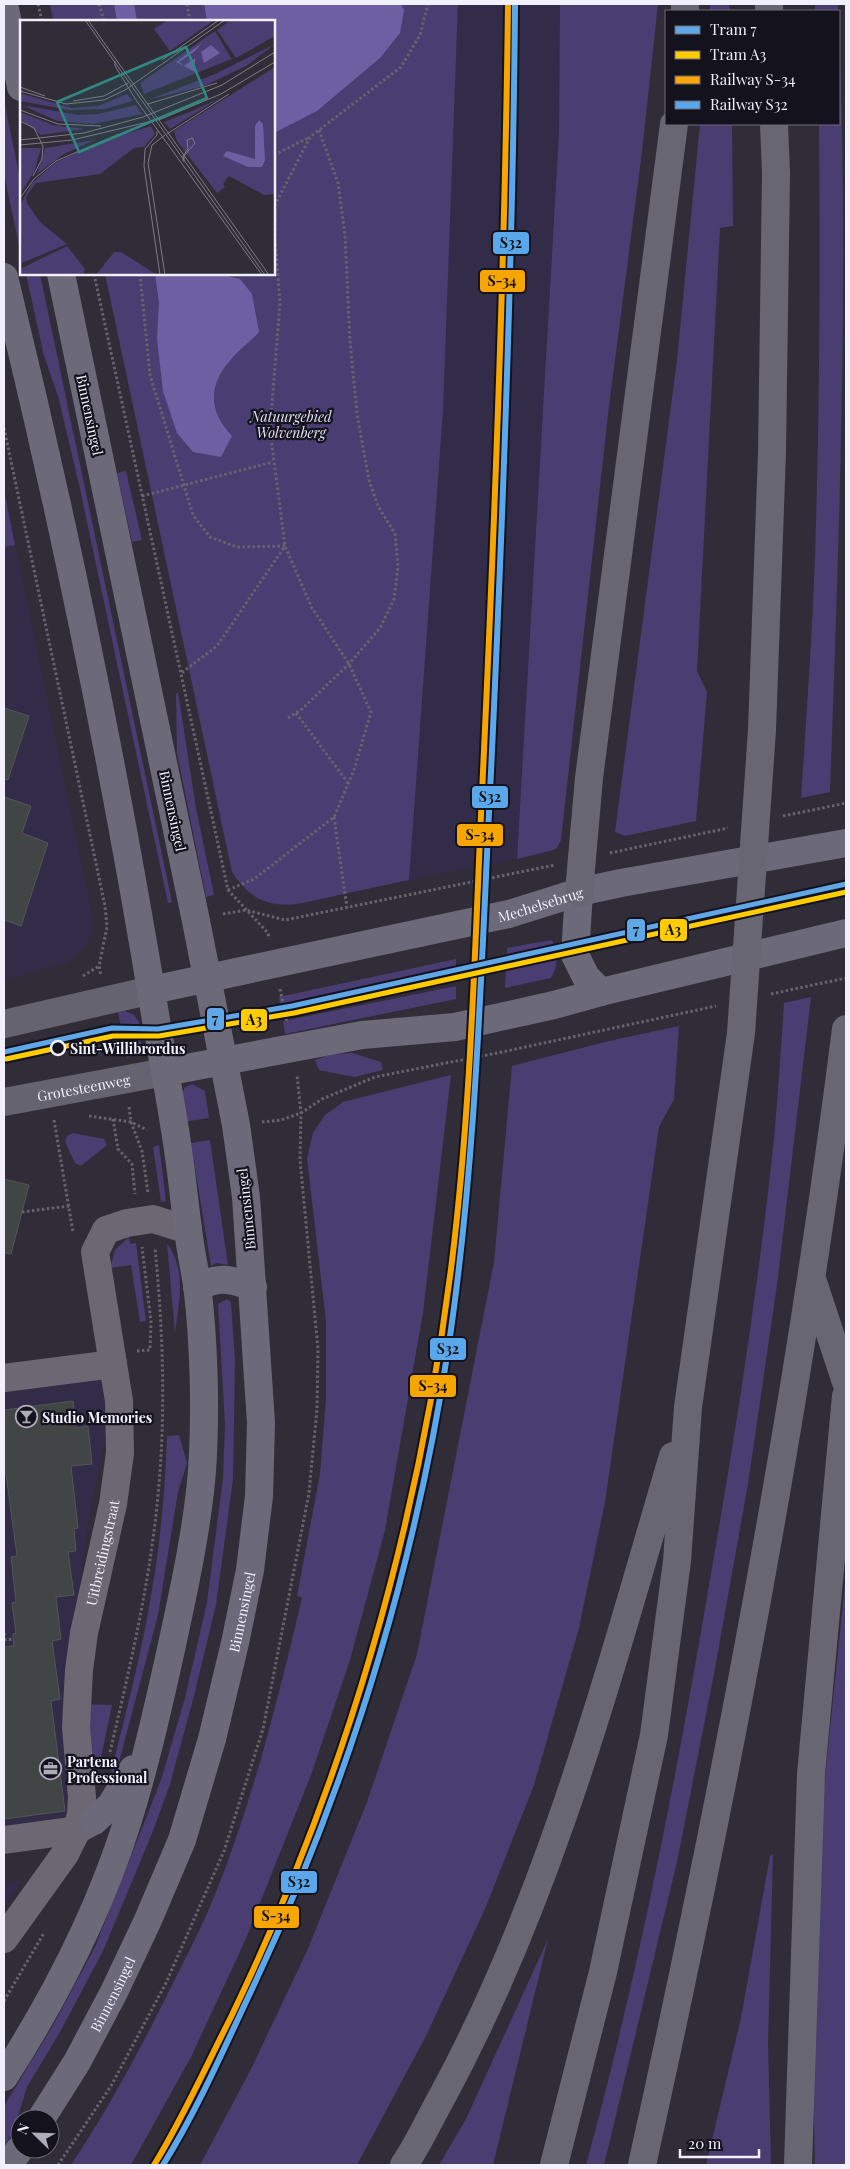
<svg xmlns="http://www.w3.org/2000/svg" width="850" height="2169" viewBox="0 0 850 2169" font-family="'Playfair Display',serif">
	<rect width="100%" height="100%" fill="#302d39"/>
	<path fill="#322c48" d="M458,4h102l-1,129 -42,726 -108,21 34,-469z
		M4,490l88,424v17l-5,13 -9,11 -11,8 -63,17z
		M103,1358l4,69 -19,98 -22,168 7,123 -14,5 -55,6v-454z
		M22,1881l-18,26v-24z"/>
	<path fill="#493d71" d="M50,4h408l-15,407 -34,469 -112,24c-30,3 -48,-6 -65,-32l-127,-598h169v-253h-221z
		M560,4h98l-16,148 -34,262 -47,426 -4,8 -4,2 -36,9 42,-726z
		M710,4h19l1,7h-20z
		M815,4h23v7h-23z
		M839,28c10,254 0,509 -9,764l-29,6c6,-92 13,-184 15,-276 4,-133 4,-266 3,-398h20z
		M4,100l17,84v70l-17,-79z
		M700,124h32l1,102 -13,2 -23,443 10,21 -11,129 -71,15 -10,-4 62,-472z
		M26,274h14l132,628 -4,1 -88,-414 -22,-93 -14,-40z
		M126,471l16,69 -10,2 -15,-69z
		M4,490l11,55 -11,2z
		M178,692l18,116 18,87 -8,2 -29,-144 -1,-59z
		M552,940c6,14 7,25 -1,38l-46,10 2,-40z
		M456,959v8l-176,37 -1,-7z
		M456,986v13l-171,35 -2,-13z
		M811,997l-34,288 -29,199 -34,190 -37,188 -73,303h-18c52,-190 90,-385 123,-580 26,-147 49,-296 65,-446 4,-45 7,-90 10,-136z
		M125,1011l9,4 5,7 2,23 -3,7 -11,6 -9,-46z
		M679,1026l-5,73 -15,28 -54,375 -26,126 -45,157 -49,124 -59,127 -69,129h-157l51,-96 56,-118 60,-149 50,-148 77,-392 18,-196 97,-25z
		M352,1053l29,9 2,8 -29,7 -35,-7 -4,-10 17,-6z
		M451,1075l-28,238 -38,217 -35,130 -39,115 -67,168 -53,114 -60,108h-60c40,-60 73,-123 105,-188 11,-22 23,-45 33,-68 42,-100 68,-206 93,-311l-5,-2 23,-122 6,-75v-78l-19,-163 6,-25 12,-18 18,-13z
		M192,1084l13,7 4,27 -26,4 -3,-25 5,-10z
		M73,1133l31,6 3,6 -26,21 -6,-3 -10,-21 2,-6z
		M210,1140l18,125 -12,-2 -5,3 -20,-123z
		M159,1145l7,56 -5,1 -8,-55z
		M129,1237l1,7 6,-1 10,78 -6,1 -9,-57 -21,3 5,-18z
		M167,1243c20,29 12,57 8,90z
		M227,1299l4,3 4,58 -2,119 -17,126 -23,95 -23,84 -17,47 -50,120 -43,81 -33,55 -12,39 -11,22v-42l48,-79 43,-80 66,-167 24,-82 22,-96 16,-124 2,-54 -7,-120z
		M179,1435l8,28 -9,29 -20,123 -40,151 -12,27c16,-67 35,-134 46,-203 9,-51 13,-103 15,-154z
		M846,1575v590h-31l-3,-122 12,-256z
		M85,1704l27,1 -18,86z
		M773,1854l-5,189 3,122h-65l35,-147 29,-162z
		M548,1939l-55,226h-54l27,-46z"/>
	<path fill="#6e5fa3" d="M114,4h20l3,17h-20z
		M204,4h197l3,6 -4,23 -20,25 -63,53 -43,22v-112h-67z
		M155,274h64l21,5 12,15 7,38c-8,9 -17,15 -25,24 -25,26 -28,53 -2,80l-11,21 -28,-5 -16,-19 -14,-42 -6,-52 2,-36z"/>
	<path fill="#424546" stroke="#535557" d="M4,708l25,8 -21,64 -4,-1z
		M4,797l27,9 -9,27 26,10 -27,83 -17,-6z
		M4,1179l25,6 -18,69 -7,-1z
		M73,1401l3,27 12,-2 4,38 -21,2 7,62 -4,1 2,22 -8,1 6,43 -18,2 5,42 -9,2 8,58 -9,2 14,110 -61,8v-172l10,-1 -1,-12 3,-1 -4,-30 4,-1 -5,-45 6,-1 -11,-82 -2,1v-65z"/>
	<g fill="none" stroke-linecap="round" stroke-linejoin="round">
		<path stroke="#66636e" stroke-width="3" stroke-dasharray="2.5 2.5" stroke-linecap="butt" d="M38,4l4,17
			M99,4l5,17
			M187,4l3,17
			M274,155l36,-18
			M94,274l134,616 40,43 1,6
			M140,274l10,101 43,140 17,22 27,10 48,-1 -68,100 -37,28
			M4,428l101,478 2,21 -8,39 2,10
			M142,496l131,-34
			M296,713l52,70
			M288,718l14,-9 47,-45 31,-36 14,-29 4,-33 -3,-32 -17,-28 -9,-26 -12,-66 -7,-73 -5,-106 -7,-52 -19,-53
			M783,816l63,-13
			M334,817l13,91
			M610,853l118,-25
			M228,890l26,-11 80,-62 20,-47 17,-58 -22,-48 -37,-56 -27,-62 -15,-116 10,-127 -5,-65v-33l35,-68 91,-70 19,-32 8,-31
			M223,914l23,-4 39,10 270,-55
			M83,976l16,-10
			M280,989l7,33
			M771,994l75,-16
			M111,1026l6,28
			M98,1046l2,10
			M129,1107l2,15 11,29 6,42
			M89,1116l42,6 16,8
			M113,1119l5,30 14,15 3,30
			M54,1120l19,112
			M262,1122l19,-2 20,-7 21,-14 53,-22 127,-25 214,-46
			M22,1212l47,-6
			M137,1351l13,-1 1,-28 -9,-75
			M4,1633l1,7
			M4,1640l9,-1
			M110,1752c20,-85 40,-170 48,-257 8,-82 5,-165 -3,-247
			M4,2001l40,-68
			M58,2165l53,-79 55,-103 58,-132 39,-122 46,-236 8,-84 1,-60 -18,-189 1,-47 -4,-38"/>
		<g stroke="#6b6874" stroke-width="28">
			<path d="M4,1378l109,-14"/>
			<path d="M4,1840l73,-10 13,-7"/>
			<path id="s1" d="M4,1939l61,-85 12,-24 4,-16 1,-17 -6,-70 3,-57 5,-37 29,-129 7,-51 -1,-52 -24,-149 11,-22 21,-7 26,-4 35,11"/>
		</g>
		<g stroke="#656370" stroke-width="28">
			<path d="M4,1024l148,-34"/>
			<path id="s2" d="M4,1102l161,-30"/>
		</g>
		<g stroke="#6c6979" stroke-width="28">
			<path d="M4,4l17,83"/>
			<path d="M4,277c61,248 112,498 153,749 8,46 17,92 23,138 3,22 5,44 8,65 2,19 6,37 9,55 7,58 9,128 5,187 -5,61 -19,123 -32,183 -13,58 -26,116 -44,172 -28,88 -72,173 -122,251"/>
			<path d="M579,892l-4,63 11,22 15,15"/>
			<path id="s3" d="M152,990l357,-76 70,-22 42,-9 225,-40"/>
			<path d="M165,1072l197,-37 93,-8 99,-22 47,-13 245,-59"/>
			<path d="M197,1287c24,-11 32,-8 56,0"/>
			<path d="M94,1821l17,-16 22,-36"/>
			<path id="s4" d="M41,2119l36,-57 37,-70 34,-72 34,-80 30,-101 23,-96 15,-73 9,-74 2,-73 -15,-226 -10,-72 -40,-204 -135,-647"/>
			<path d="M8,2165l12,-16"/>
		</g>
		<path stroke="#686672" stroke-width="28" d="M769,4v7
			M685,11v-7
			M579,892l10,-114 85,-654
			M813,1282l33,100
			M404,2165c15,-22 26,-47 39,-70 108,-200 166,-422 230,-639
			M554,2165l49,-193 51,-237 23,-174 11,-154 53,-374 21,-303 10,-278 4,-279 -2,-49
			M642,2165c83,-376 156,-755 204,-1136
			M798,2165l13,-391 35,-378"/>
		<defs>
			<path id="rail-1" d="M154,2165c29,-47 52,-99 77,-148 116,-240 188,-491 221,-756 20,-162 23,-326 31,-489 12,-256 22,-512 25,-768"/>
			<path id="rail-2" d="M163,2165c35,-56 62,-119 90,-178 95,-202 161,-417 195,-637 29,-192 33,-385 43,-578 12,-256 22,-512 24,-768"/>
		</defs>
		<use href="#rail-1" stroke="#14121d" stroke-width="10"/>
		<use href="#rail-2" stroke="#14121d" stroke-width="10"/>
		<use href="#rail-1" stroke="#f7a600" stroke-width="6"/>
		<use href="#rail-2" stroke="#5aa8eb" stroke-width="6"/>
		<defs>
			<path id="tram-1" d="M4,1052l108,-24 46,1 134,-23 554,-122"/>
			<path id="tram-2" d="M6,1059l107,-23h46l135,-23 552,-121"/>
		</defs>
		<use href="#tram-1" stroke="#14121d" stroke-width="9"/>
		<use href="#tram-2" stroke="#14121d" stroke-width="9"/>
		<use href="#tram-1" stroke="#60a7e8" stroke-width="5"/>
		<use href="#tram-2" stroke="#fc0" stroke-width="5"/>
	</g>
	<defs>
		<symbol id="bar-ring" viewBox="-11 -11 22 22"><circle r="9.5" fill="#14121d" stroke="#aeacb8" stroke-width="1.5"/><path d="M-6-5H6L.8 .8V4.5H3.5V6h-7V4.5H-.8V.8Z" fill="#aeacb8"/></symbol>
		<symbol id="office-ring" viewBox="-11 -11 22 22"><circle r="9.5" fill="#14121d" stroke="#aeacb8" stroke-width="1.5"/><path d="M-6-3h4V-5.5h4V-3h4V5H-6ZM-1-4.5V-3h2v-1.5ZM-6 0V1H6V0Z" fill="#aeacb8"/></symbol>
	</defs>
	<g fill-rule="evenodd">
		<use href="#bar-ring" x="14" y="1404" width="25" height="25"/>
		<use href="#office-ring" x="38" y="1756" width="25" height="25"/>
	</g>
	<circle fill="#14121d" stroke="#f2f0fd" stroke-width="2.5" cx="58" cy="1048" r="7"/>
	<g text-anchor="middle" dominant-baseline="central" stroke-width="4.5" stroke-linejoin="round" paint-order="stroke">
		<g font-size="14" fill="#f2f0fd" stroke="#14121d">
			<text transform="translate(90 415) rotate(78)">Binnensingel</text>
			<text transform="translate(173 811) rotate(78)">Binnensingel</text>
			<text stroke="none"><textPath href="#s3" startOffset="398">Mechelsebrug</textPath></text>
			<text stroke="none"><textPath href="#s2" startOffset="81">Grotesteenweg</textPath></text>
			<text transform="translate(246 1209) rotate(-96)">Binnensingel</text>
			<text stroke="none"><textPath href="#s1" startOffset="412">Uitbreidingstraat</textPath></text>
			<text stroke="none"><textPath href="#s4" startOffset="549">Binnensingel</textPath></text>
			<text stroke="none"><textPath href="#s4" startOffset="144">Binnensingel</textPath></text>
		</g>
		<g font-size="14" font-style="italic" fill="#e3e0f5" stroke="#14121d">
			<text x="291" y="416">Natuurgebied<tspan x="291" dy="16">Wolvenberg</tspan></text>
		</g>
		<g font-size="14" font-weight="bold" fill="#f2f0fd" stroke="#14121d" text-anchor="start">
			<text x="70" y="1048">Sint-Willibrordus</text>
		</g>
		<g font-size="14" font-weight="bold" fill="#f2f0fd" stroke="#14121d" text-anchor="start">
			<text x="42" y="1417">Studio Memories</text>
			<text x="67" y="1761">Partena<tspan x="67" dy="16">Professional</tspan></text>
		</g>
	</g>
	<g transform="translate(20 20)">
		<rect width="255" height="255" fill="#302d39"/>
		<path d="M148,0h46l-44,31 -16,-22zM211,0h44v16l-39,22 -19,-28zM195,11l16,27h3l-90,36 -4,-11zM255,24l-29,22 -42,20 -56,14 67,-26zM255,47v127l-11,1 -35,-19 -6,8 2,3 -8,6 -40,-52 -3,-10zM0,73l51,15 27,-2 29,-12 6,7 -28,8 -36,1 -49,-9zM200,78l-50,31 -6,-7 28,-11zM2,85l56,10 20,-1 38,-9 6,9 -49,10 -36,-3zM0,92l33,13 32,4 -44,6 -21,-16zM131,106l4,8 -11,13 -10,1 -34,26 -64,9 -10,14 1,6 13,19 27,22 -45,19 -2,-58 12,-22 23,-20 46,-22zM75,120l-31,14 -27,20 8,-26zM0,128h21l-7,24 -14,22zM47,226l18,23 -2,6h-63v-6zM94,232h7l36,23h-61z" fill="#493d71"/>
		<path d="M182,23l-7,8 -16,11 5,4 11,-8v14l-19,-10zM191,25l9,8 -16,10 -3,-11zM239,100l4,4 2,36 -3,7h-14l-25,-11 4,-5 28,8v-33z" fill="#6e5fa3"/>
		<path fill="none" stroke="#7e7b87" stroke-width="1" d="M65,0l180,255M68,0l181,255M142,40l57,-40M95,41v5l21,34 126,175M0,67l25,9M0,71l46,13 38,-4 21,-10 100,-70M53,81l31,-5 24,-13M128,84l69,-21M0,90l38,14 43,2M0,101l14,7 9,18 -1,13 -9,17M137,111v4l-12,14 -1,17 16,109M147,114l62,-40M145,115l-13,10 -4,18 17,112M0,120l64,-7 59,-16 79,-32 53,-33M0,125l52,-5 89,-21 60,-25 54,-32M163,141v-5l5,-7 -1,-9 5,-2 3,5 -11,13v6M0,178l14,-19 22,-18 63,-27"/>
		<path fill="#318883" fill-opacity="0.15" stroke="#318883" stroke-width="2.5" d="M166,27l21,51 -128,54 -22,-50z"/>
		<rect width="255" height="255" fill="none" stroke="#f2f0fd" stroke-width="2.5"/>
	</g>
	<g stroke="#14121d" stroke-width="2">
		<rect x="492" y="231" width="38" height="24" rx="5" fill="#5aa8eb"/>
		<rect x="479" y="269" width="47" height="24" rx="5" fill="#f7a600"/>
		<rect x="471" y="785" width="38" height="24" rx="5" fill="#5aa8eb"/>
		<rect x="456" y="823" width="48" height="24" rx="5" fill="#f7a600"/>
		<rect x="659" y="918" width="29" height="24" rx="5" fill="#fc0"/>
		<rect x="626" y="918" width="20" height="24" rx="5" fill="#60a7e8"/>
		<rect x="206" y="1007" width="19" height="24" rx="5" fill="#60a7e8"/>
		<rect x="240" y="1008" width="28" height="24" rx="5" fill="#fc0"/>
		<rect x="429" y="1337" width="38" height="24" rx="5" fill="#5aa8eb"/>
		<rect x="409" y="1374" width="48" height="24" rx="5" fill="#f7a600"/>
		<rect x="280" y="1870" width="38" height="24" rx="5" fill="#5aa8eb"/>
		<rect x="253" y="1905" width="47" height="24" rx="5" fill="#f7a600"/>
	</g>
	<g font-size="14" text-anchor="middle" font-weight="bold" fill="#111">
		<text x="511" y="248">S32</text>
		<text x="502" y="286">S-34</text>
		<text x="490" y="802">S32</text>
		<text x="480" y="840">S-34</text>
		<text x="673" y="935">A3</text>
		<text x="636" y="935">7</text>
		<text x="215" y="1024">7</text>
		<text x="254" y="1025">A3</text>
		<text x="448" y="1354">S32</text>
		<text x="433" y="1391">S-34</text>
		<text x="299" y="1887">S32</text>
		<text x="276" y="1921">S-34</text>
	</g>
	<rect width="850" height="2169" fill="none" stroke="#f2f0fd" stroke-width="10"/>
	<rect x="665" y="10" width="175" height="115" fill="#14121d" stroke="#6d6b77"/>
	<rect x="675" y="26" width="25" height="8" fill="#60a7e8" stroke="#6d6b77"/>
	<text x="710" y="35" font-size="15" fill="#f2f0fd">Tram 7</text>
	<rect x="675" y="51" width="25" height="8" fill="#ffcc00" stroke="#6d6b77"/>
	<text x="710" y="60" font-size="15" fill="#f2f0fd">Tram A3</text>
	<rect x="675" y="76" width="25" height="8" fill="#f7a600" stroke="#6d6b77"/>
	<text x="710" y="85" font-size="15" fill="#f2f0fd">Railway S-34</text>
	<rect x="675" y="101" width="25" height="8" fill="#5aa8eb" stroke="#6d6b77"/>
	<text x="710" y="110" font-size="15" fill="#f2f0fd">Railway S32</text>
	<g transform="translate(35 2134) rotate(293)"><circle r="24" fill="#14121d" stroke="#6d6b77"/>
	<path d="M0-4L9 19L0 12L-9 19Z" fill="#aeacb8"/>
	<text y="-8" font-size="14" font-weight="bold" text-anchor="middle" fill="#f2f0fd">N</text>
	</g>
	<path d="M680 2149v8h79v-8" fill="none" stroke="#f2f0fd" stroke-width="2.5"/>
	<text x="688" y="2149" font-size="15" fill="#f2f0fd" stroke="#14121d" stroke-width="4" paint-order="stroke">20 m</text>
</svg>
